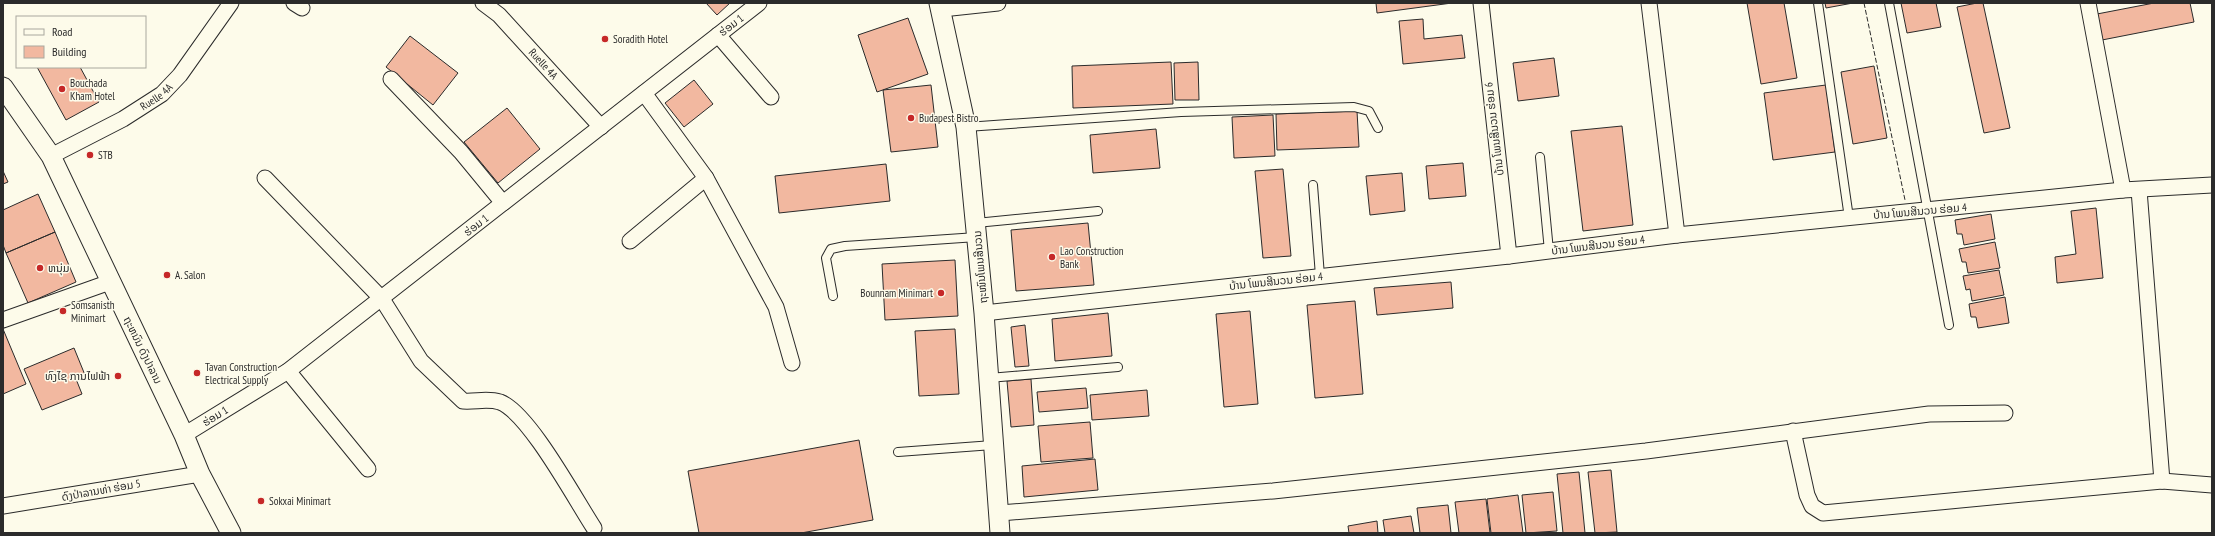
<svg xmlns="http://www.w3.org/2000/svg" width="2215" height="536" viewBox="0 0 2215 536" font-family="'PT Sans Narrow','Noto Sans Lao',sans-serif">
	<rect width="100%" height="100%" fill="#fdfbea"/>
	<path fill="#f2b8a0" stroke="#2b2b2b" d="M706,3h24l-13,12z
		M1376,3h76l-75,10z
		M1747,3h37l13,75 -36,6z
		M1825,3h28l-27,5z
		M1901,3h35l5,24 -34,6z
		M1977,3h6l27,125 -26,5 -27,-126z
		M2154,3h36l4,19 -92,18 -5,-26z
		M908,18l20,56 -51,18 -19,-57z
		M1423,19l1,20 38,-4 3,23 -62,6 -4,-43z
		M410,36l48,37 -25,32 -47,-38z
		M1554,58l5,38 -41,5 -5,-38z
		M1171,62l2,42 -100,4 -1,-42z
		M1198,62l1,38h-24l-1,-37z
		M1874,66l13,72 -34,6 -12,-72z
		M37,67h43l19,35 -33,18z
		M694,80l19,24 -29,23 -19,-24z
		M931,85l7,62 -47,5 -8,-62z
		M1826,85l9,67 -62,8 -9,-67z
		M507,108l33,41 -42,34 -34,-41z
		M1357,111l2,36 -82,3 -1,-36z
		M1273,115l2,41 -41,2 -2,-41z
		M1622,126l11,99 -50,6 -12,-100z
		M1156,129l4,39 -67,5 -3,-38z
		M1463,163l3,33 -37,3 -3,-33z
		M886,164l4,37 -111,12 -4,-37z
		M1283,169l8,87 -28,2 -8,-87z
		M3,171l5,11 -5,2z
		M1402,173l3,38 -35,4 -4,-39z
		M38,194l17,38 -49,21 -3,-8v-35z
		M2096,208l7,70 -46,5 -2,-26 21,-3 -5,-43z
		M1991,214l4,25 -31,6 -2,-11h-5l-2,-14z
		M1088,223l6,62 -78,6 -5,-61z
		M55,232l21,50 -48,21 -22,-50z
		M1995,242l5,26 -32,5 -2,-11h-4l-3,-13z
		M955,260l3,56 -73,4 -3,-56z
		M1999,270l5,25 -32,6 -2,-12 -4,1 -3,-14z
		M1451,282l2,26 -76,7 -3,-27z
		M2005,297l4,26 -31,5 -2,-11h-5l-2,-13z
		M1355,301l8,93 -48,4 -8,-93z
		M1250,311l8,93 -34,3 -8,-93z
		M1108,313l4,43 -57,5 -3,-42z
		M1025,325l4,41 -14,1 -4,-40z
		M3,329l23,55 -23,10z
		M955,329l4,65 -40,2 -4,-65z
		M74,348l11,27 -9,4 6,15 -40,16 -18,-41z
		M1031,379l3,46 -23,2 -4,-46z
		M1086,388l2,20 -49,4 -2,-20z
		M1147,390l2,26 -57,4 -2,-25z
		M1090,422l3,36 -52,4 -3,-36z
		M859,440l14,80 -72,13h-102l-11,-62z
		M1095,459l3,31 -74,7 -2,-31z
		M1611,470l6,62 -22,1 -7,-61z
		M1579,472l6,61h-22l-6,-59z
		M1553,492l4,39 -31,2 -4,-38z
		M1518,495l5,38h-32l-4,-34z
		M1486,499l4,34h-31l-4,-31z
		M1448,505l3,28h-31l-3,-25z
		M1411,516l3,17h-29l-2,-13z
		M1377,521l1,12h-29l-1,-7z"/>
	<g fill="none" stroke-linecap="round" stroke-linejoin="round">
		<defs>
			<path id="service" d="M1818,3l31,215
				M1889,3l60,322
				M966,127l215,-15 173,-5 15,4 9,17
				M1540,157l9,94
				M1313,185l7,91
				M976,223l122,-12
				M833,296l-7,-38 5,-9 14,-3 132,-9
				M989,378l129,-11
				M898,452l95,-7"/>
			<g id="minor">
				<path d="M294,3l8,5"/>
				<path id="s1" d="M483,3l16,12 102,112"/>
				<path d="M1481,3l28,253"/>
				<path d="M1649,3l28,232"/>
				<path d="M2088,3l35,187"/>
				<path d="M942,9l56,-6"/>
				<path d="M718,35l53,62"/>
				<path d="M391,79l70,73 42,51"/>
				<path d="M644,93l62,85 70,129 16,56"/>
				<path id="s2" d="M51,156l72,-37 39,-25 18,-19 51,-72"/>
				<path d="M265,178l117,121 39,62 42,40c13,1 24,-3 37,1 29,11 75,97 94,126"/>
				<path d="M2139,190l23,291"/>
				<path d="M630,241l76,-63"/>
				<path d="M984,313l525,-57 168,-21 446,-45 89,-5"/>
				<path d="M3,320l107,-38"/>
				<path d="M288,371l80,98"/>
				<path d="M1793,431l14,64 5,11 11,7 339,-32 50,4"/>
				<path d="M184,435l104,-64 471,-368"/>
				<path d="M3,506l197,-32"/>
				<path d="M1000,513l273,-22 373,-40 283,-37 76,-1"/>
			</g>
			<path id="tertiary" d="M939,3l27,124 18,186 16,220
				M3,87l48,69 133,279 16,39 31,59"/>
		</defs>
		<use href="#service" stroke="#2b2b2b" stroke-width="10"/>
		<use href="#minor" stroke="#2b2b2b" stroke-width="17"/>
		<use href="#tertiary" stroke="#2b2b2b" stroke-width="21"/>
		<use href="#service" stroke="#fdfbea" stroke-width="8"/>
		<use href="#minor" stroke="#fdfbea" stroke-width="15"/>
		<use href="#tertiary" stroke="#fdfbea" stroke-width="19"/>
		<path stroke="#2b2b2b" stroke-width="1" stroke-dasharray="5 2" stroke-linecap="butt" d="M1864,3l41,197"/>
	</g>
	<g fill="#c62828" stroke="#fdfbea" stroke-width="1.5">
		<circle cx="605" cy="39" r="4"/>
		<circle cx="62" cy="89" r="4"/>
		<circle cx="911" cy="118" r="4"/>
		<circle cx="90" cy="155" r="4"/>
		<circle cx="1052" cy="257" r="4"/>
		<circle cx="40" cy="268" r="4"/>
		<circle cx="167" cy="275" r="4"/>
		<circle cx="941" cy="293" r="4"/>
		<circle cx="63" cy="311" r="4"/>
		<circle cx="197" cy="373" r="4"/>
		<circle cx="118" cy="376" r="4"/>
		<circle cx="261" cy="501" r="4"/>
	</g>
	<g text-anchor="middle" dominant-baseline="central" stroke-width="3" stroke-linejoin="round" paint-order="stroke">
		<g font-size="11" fill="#2b2b2b" stroke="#fdfbea">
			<text transform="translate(731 25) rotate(-38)">ຮ່ອມ 1</text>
			<text stroke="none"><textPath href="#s1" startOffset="86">Ruelle 4A</textPath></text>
			<text stroke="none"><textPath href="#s2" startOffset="121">Ruelle 4A</textPath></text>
			<text transform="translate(1494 129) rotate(-97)">ບ້ານ ໂພນສີນວນ ຮ່ອມ 6</text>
			<text transform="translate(1920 211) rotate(-5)">ບ້ານ ໂພນສີນວນ ຮ່ອມ 4</text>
			<text transform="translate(476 225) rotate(-38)">ຮ່ອມ 1</text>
			<text transform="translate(1598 245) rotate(-7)">ບ້ານ ໂພນສີນວນ ຮ່ອມ 4</text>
			<text transform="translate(980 267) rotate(-95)">ຖະໜົນໂພນສີນວນ</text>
			<text transform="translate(1276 281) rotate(-6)">ບ້ານ ໂພນສີນວນ ຮ່ອມ 4</text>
			<text transform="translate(143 350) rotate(64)">ຖະຫນົນ ດົງປາລານ</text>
			<text transform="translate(215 416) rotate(-32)">ຮ່ອມ 1</text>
			<text transform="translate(101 490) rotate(-10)">ດົງປ່າລານທ່າ ຮ່ອມ 5</text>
		</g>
		<g font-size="11" fill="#2b2b2b" stroke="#fdfbea" text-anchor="start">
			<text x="613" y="39">Soradith Hotel</text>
			<text x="70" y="83">Bouchada<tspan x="70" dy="13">Kham Hotel</tspan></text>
			<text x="919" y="118">Budapest Bistro</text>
			<text x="98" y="155">STB</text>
			<text x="1060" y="251">Lao Construction<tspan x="1060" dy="13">Bank</tspan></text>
			<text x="48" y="268">ຫນຸ່ມ</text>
			<text x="175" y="275">A. Salon</text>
			<text x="933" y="293" text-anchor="end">Bounnam Minimart</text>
			<text x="71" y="305">Somsanisth<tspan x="71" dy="13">Minimart</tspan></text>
			<text x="205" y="367">Tavan Construction<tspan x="205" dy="13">Electrical Supply</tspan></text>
			<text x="110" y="376" text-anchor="end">ທົງໄຊ ການໄຟຟ້າ</text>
			<text x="269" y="501">Sokxai Minimart</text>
		</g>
	</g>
	<rect width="2215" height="536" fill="none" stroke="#2b2b2b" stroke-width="8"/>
	<rect x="16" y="16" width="130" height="52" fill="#fdfbea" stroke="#a9a89e"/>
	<rect x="24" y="29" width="20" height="6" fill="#fdfbea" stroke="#a9a89e"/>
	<text x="52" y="36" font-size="12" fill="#2b2b2b">Road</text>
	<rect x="24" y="46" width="20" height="12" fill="#f2b8a0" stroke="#a9a89e"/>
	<text x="52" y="56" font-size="12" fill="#2b2b2b">Building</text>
</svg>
